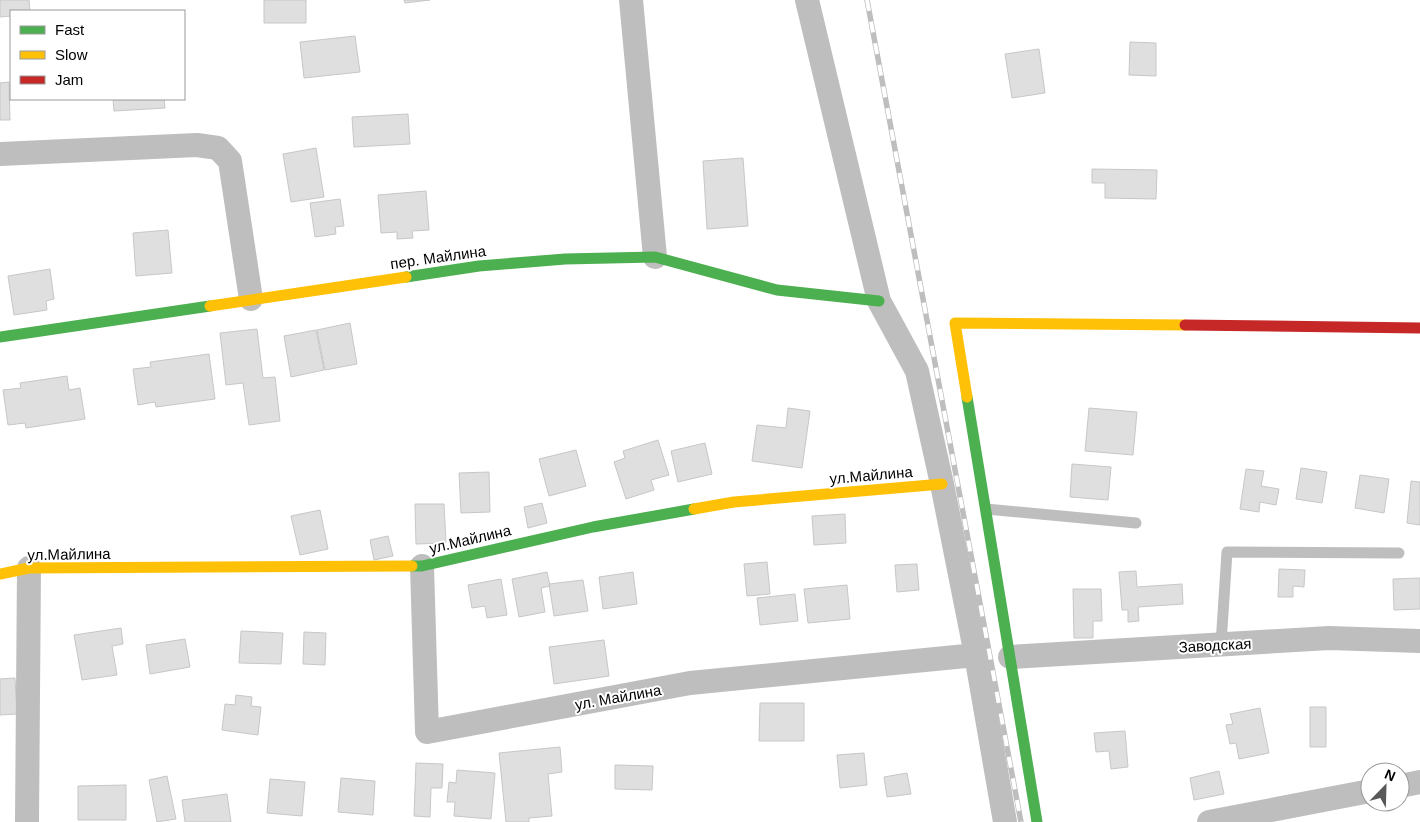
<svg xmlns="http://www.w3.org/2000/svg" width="1420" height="822" viewBox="0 0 1420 822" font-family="Arial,sans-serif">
	<rect width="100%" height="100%" fill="#fff"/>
	<path fill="#dfdfdf" stroke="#c7c7c7" d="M0,0h29l1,11h-19v5l-11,1z
		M264,0h42v23h-42z
		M404,0h26l-25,3z
		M355,36l5,36 -56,6 -4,-36z
		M1130,42l26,1v33l-27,-1z
		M1039,49l6,44 -33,5 -7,-44z
		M9,82l1,38h-10v-37z
		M113,99h51l1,9 -51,3z
		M408,114l2,30 -56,3 -2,-30z
		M316,148l8,49 -33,5 -8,-48z
		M743,158l5,68 -41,3 -4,-68z
		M1092,169l65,1 -1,29 -51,-1v-15h-13z
		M426,191l3,39 -17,1 1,7 -16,1v-7l-16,1 -3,-38z
		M340,199l4,27 -9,1 1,7 -21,3 -5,-34z
		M168,230l4,43 -36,3 -3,-43z
		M50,269l4,30 -8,2 1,9 -33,5 -6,-39z
		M350,323l7,41 -32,6 -8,-40z
		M257,329l6,49 12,-1 5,44 -31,4 -6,-42 -17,2 -6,-52z
		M316,330l8,40 -33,7 -7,-41z
		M209,354l6,45 -59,8 -1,-5 -17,3 -5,-36 18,-2 -1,-5z
		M67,376l2,14 11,-2 5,31 -59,9 -1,-5 -17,2 -5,-35 18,-2 -1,-5z
		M788,408l22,3 -8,57 -50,-7 5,-36 29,3z
		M1089,408l48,4 -4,43 -48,-4z
		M658,440l11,35 -18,5 3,10 -28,9 -12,-37 11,-4 -2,-7z
		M705,443l7,31 -34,8 -7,-31z
		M576,450l10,36 -37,10 -10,-37z
		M1072,464l39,3 -3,33 -38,-3z
		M1301,468l26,4 -5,31 -26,-4z
		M1246,469l18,2 -3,15 18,3 -3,16 -16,-3 -1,10 -19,-3z
		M489,472l1,40 -29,1 -2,-40z
		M1360,475l29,4 -5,34 -29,-5z
		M1411,481l9,1v43l-13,-2z
		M542,503l5,20 -19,5 -4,-21z
		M415,504h29l2,39 -30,1z
		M320,510l8,39 -28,6 -9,-39z
		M845,514l1,29 -32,2 -2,-29z
		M388,536l5,20 -19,4 -4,-20z
		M767,562l3,32 -23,2 -3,-32z
		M917,564l2,26 -22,2 -2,-27z
		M1279,569l26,1 -1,17 -11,-1v11h-15z
		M1136,571l1,16 45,-3 1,20 -45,3 1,14 -11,1v-12h-6l-3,-38z
		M547,572l3,14 -9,2 4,24 -26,5 -7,-38z
		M633,572l4,32 -34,5 -4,-32z
		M1420,578v31l-26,1 -1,-31z
		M501,579l6,36 -20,3 -2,-12 -13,2 -4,-23z
		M583,580l5,31 -34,5 -5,-32z
		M847,585l3,34 -42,4 -4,-34z
		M1073,589h28l1,32h-9v17h-19z
		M795,594l3,27 -38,4 -3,-27z
		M121,628l2,16 -11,2 5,29 -35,5 -8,-45z
		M241,631l42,2 -2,31 -42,-1z
		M304,632l22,1 -1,32 -22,-1z
		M185,639l5,28 -40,7 -4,-29z
		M604,640l5,36 -55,8 -5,-37z
		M15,678l2,36 -17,1v-36z
		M236,695l16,2 -1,9 10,1 -3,28 -36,-5 3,-26 10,1z
		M760,703h44v38h-45z
		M1310,707h16v40h-16z
		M1260,708l9,45 -30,6 -3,-16 -6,1 -4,-19 7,-1 -3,-10z
		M1125,731l3,36 -17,2 -2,-18 -13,1 -2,-19z
		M560,747l2,25 -14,2 4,42 -23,2v4h-23l-7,-69z
		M864,753l3,32 -27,3 -3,-33z
		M416,763l27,1 -1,24h-11l-1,29 -16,-1z
		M615,765l38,1 -1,24 -37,-1z
		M457,770l38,3 -4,46 -37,-3 1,-14h-8l2,-20 7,1z
		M1219,771l5,23 -30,6 -4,-22z
		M907,773l4,21 -24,3 -3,-20z
		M167,776l9,43 -19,3 -8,-42z
		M341,778l34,3 -2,34 -35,-3z
		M270,779l35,3 -3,34 -35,-3z
		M126,785v35h-48v-34z
		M227,794l4,28h-46l-3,-22z"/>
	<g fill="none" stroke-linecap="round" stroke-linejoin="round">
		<path stroke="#bebebe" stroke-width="11" d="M986,509l150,14
			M1221,644l6,-92 172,1"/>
		<path stroke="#bebebe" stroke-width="24" d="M631,0l24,257
			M807,0l72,301 38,70 25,113 34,171 29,167
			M0,154l197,-9 21,3 12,13 21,138
			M422,566l5,166 263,-49 286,-28
			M1010,657l319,-19 91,3
			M1400,786l20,-4
			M27,822l2,-254
			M1209,822l161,-31"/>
		<path stroke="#4caf50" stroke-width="11" d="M406,277l73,-11 86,-7 90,-2 122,33 102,11
			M0,337l210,-31
			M967,397l70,425
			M412,566h10l171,-39 101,-18"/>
		<path stroke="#ffc107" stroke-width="11" d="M210,306l196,-29
			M967,397l-12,-74 230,2
			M694,509l40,-7 208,-18
			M0,574l29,-6 383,-2"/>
		<path stroke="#c62828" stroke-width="11" d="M1185,325l235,3"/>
		<defs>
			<path id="rail" d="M867,0l154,822"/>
		</defs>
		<use href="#rail" stroke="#bebebe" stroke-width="5.5"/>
		<use href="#rail" stroke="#fff" stroke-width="4" stroke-dasharray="11" stroke-linecap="butt"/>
	</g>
	<g text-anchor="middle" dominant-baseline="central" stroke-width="4" stroke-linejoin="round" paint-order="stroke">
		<g font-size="15" fill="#000" stroke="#fff">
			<text transform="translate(438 257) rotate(-8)">пер. Майлина</text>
			<text transform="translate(871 475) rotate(-5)">ул.Майлина</text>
			<text transform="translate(470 539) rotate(-13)">ул.Майлина</text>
			<text transform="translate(69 554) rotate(-1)">ул.Майлина</text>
			<text transform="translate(1215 645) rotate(-3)">Заводская</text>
			<text transform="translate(618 697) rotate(-10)">ул. Майлина</text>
		</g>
	</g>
	<rect x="10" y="10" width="175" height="90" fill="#ffffff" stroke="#999999"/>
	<rect x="20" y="26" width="25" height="8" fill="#4caf50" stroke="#999999"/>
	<text x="55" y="35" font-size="15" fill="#000000">Fast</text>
	<rect x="20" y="51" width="25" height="8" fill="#ffc107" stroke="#999999"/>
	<text x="55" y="60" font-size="15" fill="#000000">Slow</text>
	<rect x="20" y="76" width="25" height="8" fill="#c62828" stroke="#999999"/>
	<text x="55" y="85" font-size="15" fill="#000000">Jam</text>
	<g transform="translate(1385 787) rotate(23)"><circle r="24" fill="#ffffff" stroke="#999999"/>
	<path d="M0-4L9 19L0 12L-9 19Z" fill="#595959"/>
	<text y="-8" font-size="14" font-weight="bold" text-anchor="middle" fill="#000000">N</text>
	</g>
</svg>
